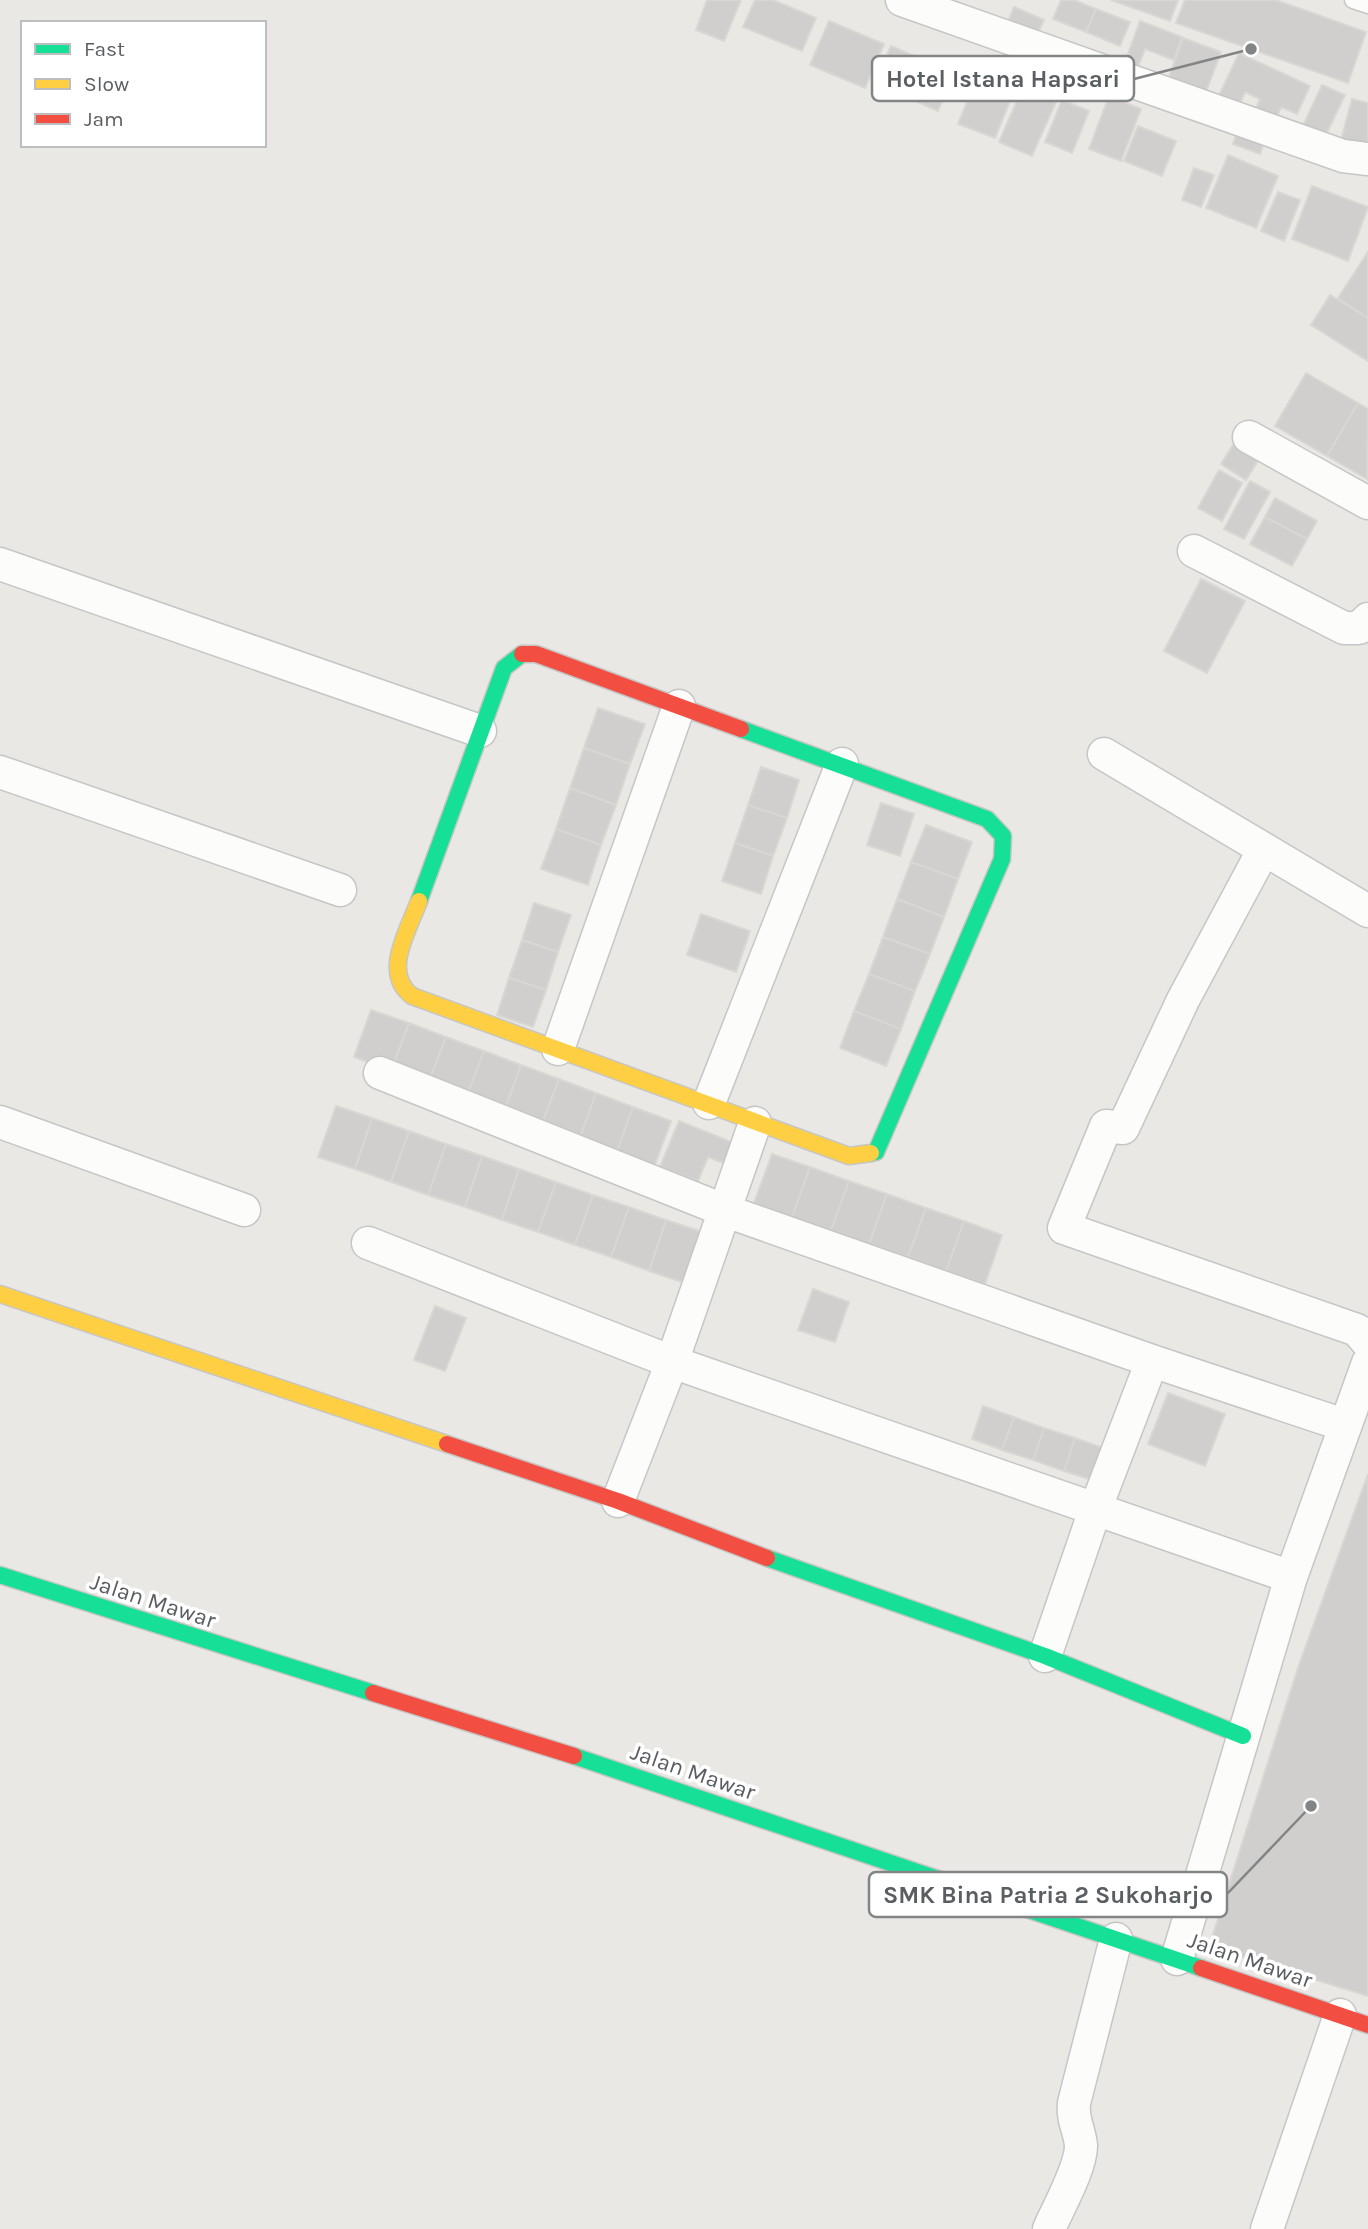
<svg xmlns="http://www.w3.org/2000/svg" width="1368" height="2229" viewBox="0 0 1368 2229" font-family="Karla,sans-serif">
	<rect width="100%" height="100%" fill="#e9e8e4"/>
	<path fill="#d0cfcd" stroke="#d8d7d4" stroke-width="2" d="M707,0h34l-17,41 -28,-11z
		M755,0h18l43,18 -14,33 -59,-24z
		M1061,0h13l22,9 -10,23 -33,-13z
		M1111,0h67l-8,21z
		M1185,0h91l90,32 -18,51 -172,-60z
		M1014,7l30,13 -11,24 -29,-13z
		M1096,9l34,13 -10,24 -34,-14z
		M829,21l55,23 -19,44 -55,-23z
		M1140,21l42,16 -8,23 -29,-11 -7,18 -13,-5z
		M1183,38l38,14 -17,45 -37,-14z
		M891,46l63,27 -16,38 -64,-28z
		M1239,53l71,33 -13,28 -16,-7 -8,19 -21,-9 8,-18 -15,-7 -9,21 -21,-9z
		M984,60l37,14 -26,64 -37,-14z
		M1026,80l33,15 -27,61 -33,-14z
		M1322,85l23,10 -23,48 -22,-11z
		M1109,96l32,13 -20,52 -32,-12z
		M1352,99l16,4v53l-29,-8z
		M1062,100l27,11 -17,42 -27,-11z
		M1241,122l27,10 -8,22 -27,-10z
		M1138,126l38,15 -14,35 -38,-15z
		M1228,155l50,21 -22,52 -50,-20z
		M1194,168l20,7 -13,32 -19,-7z
		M1312,186l56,21 -20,54 -56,-22z
		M1278,192l22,8 -16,41 -23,-10z
		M1368,252v66l-30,-20z
		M1330,295l38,23v43l-57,-36z
		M1306,373l52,30 -31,53 -52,-30z
		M1358,403l10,6 -1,70 -40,-23z
		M1240,434l25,15 -19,31 -25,-16z
		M1219,470l23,13 -20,38 -24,-13z
		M1250,481l20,11 -26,47 -20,-10z
		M1275,498l42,23 -10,18 -42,-22z
		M1265,517l42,22 -15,27 -42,-22z
		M1201,579l44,22 -38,72 -43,-22z
		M598,708l47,16 -15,40 -46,-16z
		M584,748l46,16 -14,41 -46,-17z
		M761,767l38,13 -12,38 -39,-13z
		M570,788l46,17 -15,40 -45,-16z
		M881,803l33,11 -14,42 -33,-11z
		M748,805l39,13 -14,38 -38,-13z
		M926,825l46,17 -14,37 -47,-17z
		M556,829l45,16 -13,40 -47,-16z
		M735,843l38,13 -12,38 -39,-13z
		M911,862l47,17 -14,38 -47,-18z
		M897,899l47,18 -14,37 -47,-17z
		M534,903l37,12 -13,37 -36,-12z
		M701,914l49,17 -14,41 -49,-17z
		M883,937l47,17 -15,37 -46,-17z
		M522,940l36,12 -12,38 -37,-12z
		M869,974l46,17 -14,38 -47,-18z
		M509,978l37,12 -13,37 -36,-12z
		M371,1010l38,13 -18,48 -37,-14z
		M854,1011l47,18 -15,37 -46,-18z
		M409,1023l37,14 -18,47 -37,-13z
		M446,1037l38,14 -18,47 -38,-14z
		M484,1051l37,14 -17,47 -38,-14z
		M521,1065l38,14 -18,47 -37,-14z
		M559,1079l37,14 -17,47 -38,-14z
		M596,1093l37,14 -17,47 -37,-14z
		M336,1106l36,12 -17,51 -37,-12z
		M633,1107l38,14 -17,46 -38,-13z
		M372,1118l37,13 -18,51 -36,-13z
		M679,1121l55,22 -8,21 -18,-7 -10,24 -38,-14z
		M409,1131l37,13 -18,51 -37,-13z
		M446,1144l36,12 -17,51 -37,-12z
		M772,1154l38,13 -18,50 -38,-14z
		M482,1156l37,13 -17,51 -37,-13z
		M810,1167l39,14 -18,49 -39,-13z
		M519,1169l37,13 -18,50 -36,-12z
		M849,1181l38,13 -18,50 -38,-14z
		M556,1182l37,13 -18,50 -37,-13z
		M887,1194l39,14 -18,49 -39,-13z
		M593,1195l36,12 -18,50 -36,-12z
		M629,1207l37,13 -17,51 -38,-14z
		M926,1208l38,13 -18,50 -38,-14z
		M666,1220l36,12 -17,51 -36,-12z
		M964,1221l38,14 -17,49 -39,-13z
		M813,1289l36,13 -14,40 -37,-12z
		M435,1306l31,12 -21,53 -31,-11z
		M1168,1393l57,21 -20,52 -57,-22z
		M983,1406l31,11 -12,33 -30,-11z
		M1014,1417l30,11 -11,32 -31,-10z
		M1044,1428l31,10 -11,33 -31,-11z
		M1075,1438l31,11 -11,32 -31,-10z
		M1368,1474v522l-159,-49 90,-282z"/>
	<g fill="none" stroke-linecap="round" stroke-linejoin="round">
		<defs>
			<path id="lane" d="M1353,0l15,5"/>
			<path id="street" d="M902,0l441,156 25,3
				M1249,437l119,66
				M1194,551l150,77h15l9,-9
				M0,564l480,167
				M1104,754l264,157
				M0,772l340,118
				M1264,849l-81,151 -60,128 -17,-2 -42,102 293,102 11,13
				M558,1049l121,-343
				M380,1073l346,138 426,150 192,64
				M709,1103l133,-339
				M0,1122l244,88
				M368,1243l304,119 619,215
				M618,1501l54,-139 83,-239
				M1045,1656l50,-146 57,-149
				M1177,1959l114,-382 77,-214
				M1049,2229c9,-21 32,-61 32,-83 -1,-15 -9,-26 -7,-43l42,-164
				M1267,2229l73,-214"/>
			<path id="fast" d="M741,729l246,90 16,17 -1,23 -126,293 -5,1
				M419,901l85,-233 18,-14
				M767,1558l278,98 198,80
				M0,1575l373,118
				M574,1756l627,212"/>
			<path id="slow" d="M419,901c-10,28 -38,72 -7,95l437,160 22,-3
				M0,1294l447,150"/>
			<path id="jam" d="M522,654h14l205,75
				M447,1444l171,57 149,57
				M373,1693l201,63
				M1201,1968l167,57"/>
		</defs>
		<use href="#lane" stroke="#c6c6c6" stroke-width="19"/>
		<use href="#street" stroke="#c6c6c6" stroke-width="35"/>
		<use href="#fast" stroke="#c6c6c5" stroke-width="19"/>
		<use href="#slow" stroke="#c6c6c5" stroke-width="19"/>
		<use href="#jam" stroke="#c6c6c5" stroke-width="19"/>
		<use href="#lane" stroke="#fcfcfb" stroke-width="16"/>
		<use href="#street" stroke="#fcfcfb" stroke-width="32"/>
		<use href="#fast" stroke="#16e098" stroke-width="16"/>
		<use href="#slow" stroke="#ffcf43" stroke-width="16"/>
		<use href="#jam" stroke="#f24e42" stroke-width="16"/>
	</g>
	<g text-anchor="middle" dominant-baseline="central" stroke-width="7" stroke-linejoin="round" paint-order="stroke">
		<g font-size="23" fill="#5a5d61" stroke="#fff">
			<text transform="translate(153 1601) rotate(18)">Jalan Mawar</text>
			<text transform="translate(693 1772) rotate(19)">Jalan Mawar</text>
			<text transform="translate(1250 1960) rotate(19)">Jalan Mawar</text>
		</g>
	</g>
	<path fill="none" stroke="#828486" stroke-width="2.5" d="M1251 49L1134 79M1311 1806L1227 1894"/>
	<g fill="#828486" stroke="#fff" stroke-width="2.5">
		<circle cx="1251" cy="49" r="7"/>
		<circle cx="1311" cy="1806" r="7"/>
	</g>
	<g fill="#fff" stroke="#828486" stroke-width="2.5">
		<rect x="872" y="56" width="262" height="45" rx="7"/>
		<rect x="869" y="1872" width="358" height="45" rx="7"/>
	</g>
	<g font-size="24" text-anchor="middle" font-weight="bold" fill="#5a5d61">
		<text x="1003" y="87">Hotel Istana Hapsari</text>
		<text x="1048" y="1903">SMK Bina Patria 2 Sukoharjo</text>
	</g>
	<rect x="21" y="21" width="245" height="126" fill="#ffffff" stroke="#bdbec0" stroke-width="2"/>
	<rect x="35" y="44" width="35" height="10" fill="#16e098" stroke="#bdbec0" stroke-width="2"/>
	<text x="84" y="56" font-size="21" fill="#5a5d61">Fast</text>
	<rect x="35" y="79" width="35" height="10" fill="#ffcf43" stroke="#bdbec0" stroke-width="2"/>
	<text x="84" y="91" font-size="21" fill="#5a5d61">Slow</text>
	<rect x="35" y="114" width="35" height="10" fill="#f24e42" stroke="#bdbec0" stroke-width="2"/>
	<text x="84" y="126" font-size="21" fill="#5a5d61">Jam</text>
</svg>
